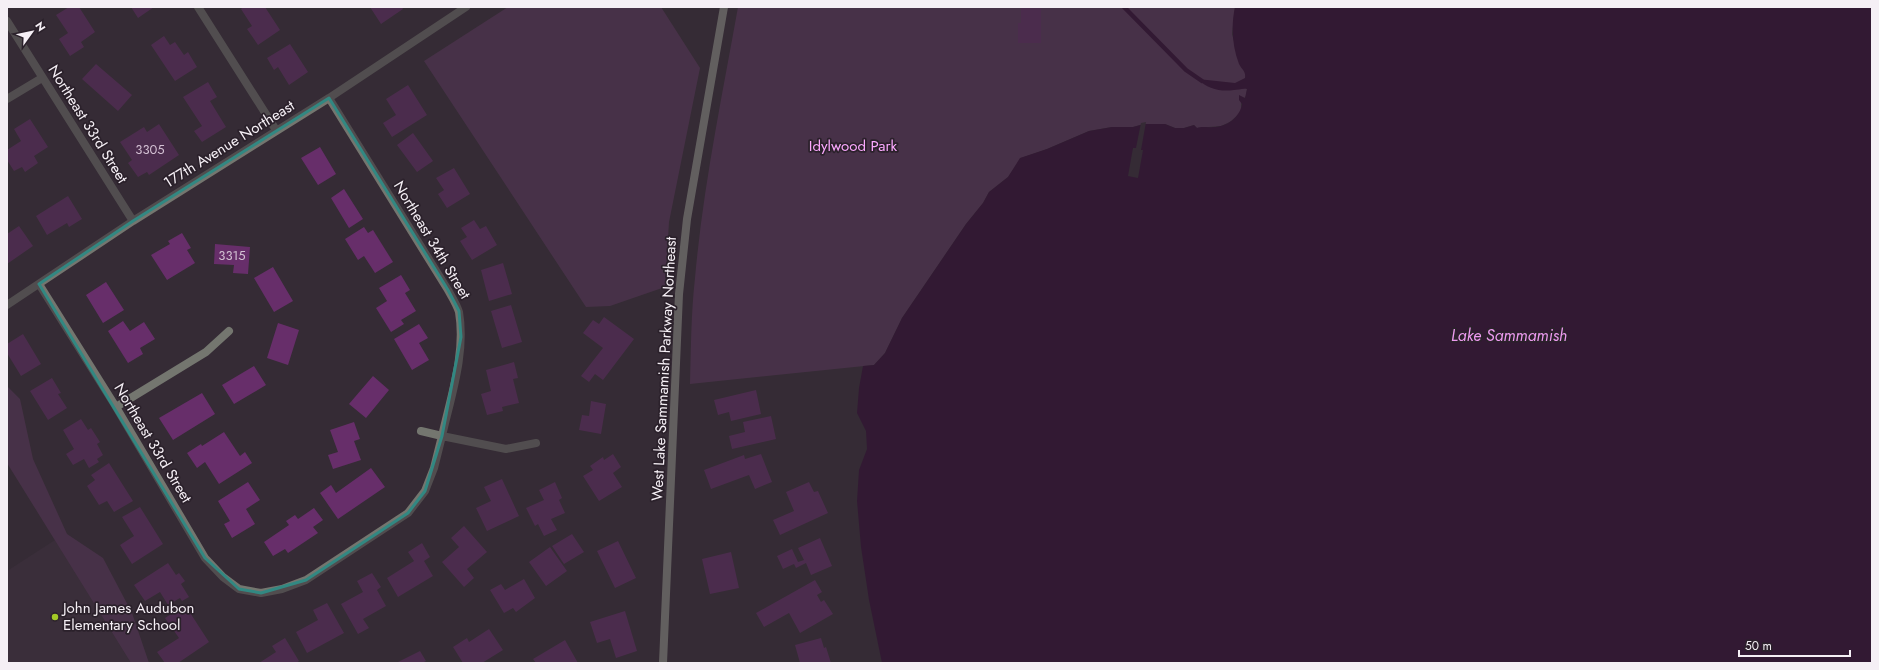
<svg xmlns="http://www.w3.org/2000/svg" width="1879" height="670" viewBox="0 0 1879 670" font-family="Jost,sans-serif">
	<rect width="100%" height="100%" fill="#352b35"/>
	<path fill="#403140" d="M55,540l76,123h-124v-92z"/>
	<path fill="#5e385f" d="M508,7h153l39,61 -31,154 -4,65 -55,19 -24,1 -162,-246z
		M738,7h497l-3,27 8,30 5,7 2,18 -1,7 -5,6v10l-11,10 -9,4 -24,2 -3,-3 -10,3h-9l-10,-4h-21l-11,3h-21l-23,4 -42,18 -26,9 -13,19 -19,15 -6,11 -17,21 -64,94 -17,35 -11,12 -184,19c1,-35 1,-71 5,-106 8,-91 27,-181 43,-271z
		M7,386l13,13 13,60 34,75 36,24 29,55 17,50h-18l-124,-200z"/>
	<path fill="#2f0431" d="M1235,7h637v656h-990l-13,-63 -8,-53 -4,-46 2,-31 8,-21 -1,-18 -9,-18 2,-25 4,-22 11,-1 11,-12 17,-35 64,-94 17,-21 6,-11 19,-15 12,-19 27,-9 42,-18 23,-4h21l11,-3h21l10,4h9l10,-3 3,3c5,-2 11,0 16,-1 14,0 27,-10 29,-23l-3,-4v-5l6,3 2,-9c-4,-1 -9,1 -13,1 -13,2 -27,-1 -36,-11l37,4 10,-5c1,-7 -3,-8 -6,-14 -7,-18 -8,-39 -4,-57z"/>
	<path fill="#352b35" d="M1146,122l-5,28h2l-5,28 -10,-2 5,-28h3l5,-25z"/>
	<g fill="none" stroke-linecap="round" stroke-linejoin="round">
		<path stroke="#2f0431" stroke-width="4.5" d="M1124,7l62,63 16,11"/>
	</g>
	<path fill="#672e6a" d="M69,7h10l16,25 -14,10 3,5 -14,9 -11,-17 9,-6 -12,-18z
		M131,7h23l-16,11z
		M243,7h22l15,23 -22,15 -11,-16 5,-3 -11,-17z
		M370,7h32l1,2 -22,15z
		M1021,7h20v36h-23v-20h3z
		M164,36l6,9 5,-3 9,13 4,-3 9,15 -22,14 -24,-36z
		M290,44l18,28 -19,13 -11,-18 -4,3 -7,-12z
		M96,64l36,31 -14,16 -36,-32z
		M208,82l9,15 -7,4 16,26 -24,15 -8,-11 8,-5 -19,-29z
		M408,85l19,30 -35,22 -9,-14 13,-8 -10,-16z
		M30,119l18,28 -14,9 4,7 -13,9 -3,-5 -8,4 -7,-11v-10l14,-9 -7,-12z
		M159,124l20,31 -30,20 -2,-3 -9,5 -10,-14 4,-3 -12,-18 24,-15 3,5z
		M413,133l20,28 -16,11 -20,-27z
		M320,147l16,27 -18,11 -17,-27z
		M454,168l16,26 -23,14 -9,-14 6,-4 -8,-12z
		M344,189l19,30 -14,9 -18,-30z
		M68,196l14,23 -13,8 -2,-4 -20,12 -11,-19z
		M474,220l6,9 6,-3 11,19 -25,15 -12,-19 7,-4 -6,-9z
		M19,226l14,20 -26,18v-30z
		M364,227l4,6 5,-3 20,32 -18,11 -11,-17 -6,4 -13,-21z
		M182,233l9,15 -4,2 8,13 -28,17 -16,-25 19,-11 -2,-3z
		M215,244l35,3 -2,27 -15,-1 1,-8 -20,-1z
		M503,263l9,31 -23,7 -8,-31z
		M273,267l20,34 -19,11 -20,-34z
		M401,275l9,15 -5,3 11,18 -15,9 3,4 -13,8 -15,-24 11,-7 -8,-13z
		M106,282l18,28 -21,13 -17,-28z
		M511,305l11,37 -20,6 -11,-37z
		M604,317l30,22 -31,41 -8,-6 -6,8 -8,-6 22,-28 -20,-15 10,-13 6,4z
		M123,321l7,10 14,-9 11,17 -15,9 3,6 -15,9 -20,-32z
		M278,323l21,7 -11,35 -21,-7z
		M419,324l9,14 -9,5 10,17 -17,10 -18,-31z
		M23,334l18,30 -20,12 -14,-23v-9z
		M514,362l4,16 -5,1 6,24 -17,4 1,4 -16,4 -6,-21 10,-3 -5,-21z
		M254,366l12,19 -32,19 -12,-19z
		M373,376l16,14 -23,28 -17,-14z
		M52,378l9,15 -3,1 9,14 -19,12 -18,-29z
		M756,390l5,24 -30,7 -2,-9 -11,3 -4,-15z
		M202,393l13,21 -42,26 -14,-22z
		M591,401l15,3 -5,30 -22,-4 3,-15 7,1z
		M771,416l5,23 -44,10 -3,-13 16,-4 -2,-10z
		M81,419l7,11 3,-2 9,14 -3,2 6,11 -6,4 2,3 -10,6 -5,-9 -11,6 -7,-11 8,-5 -11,-19z
		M354,422l6,17 -6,2 7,19 -28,9 -5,-14 10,-3 -8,-22z
		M224,432l16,24 5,-4 7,11 -33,21 -14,-22 -8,6 -10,-15 14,-9 1,2z
		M613,454l8,13 -8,6 9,14 -23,14 -16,-25 10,-6 -3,-4 13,-9 1,3z
		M761,454l11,28 -17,7 -6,-14 -38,14 -7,-19 40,-15 1,4z
		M109,463l24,38 -19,11 -7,-11 -8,4 -12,-19 8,-6 -4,-5z
		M371,468l14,19 -47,32 -18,-26 11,-8 5,8z
		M502,479l17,37 -32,15 -11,-23 15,-7 -7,-14z
		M248,482l12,18 -14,9 9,15 -23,14 -8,-14 6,-3 -12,-20z
		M555,482l7,16 -3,2 6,13 -14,6 6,11 -13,6 -6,-12 -3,2 -9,-18 18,-8 -5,-10z
		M809,482l5,10 4,-1 10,22 -48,22 -7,-15 21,-9 -8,-19z
		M140,507l23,37 -31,20 -12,-19 14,-9 -12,-19z
		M314,508l9,12 -10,7 5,6 -30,20 -3,-4 -12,7 -9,-14 25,-17 -3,-4 9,-6 3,4z
		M464,526l23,26 -20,17 7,9 -10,9 -22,-25 17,-15 -8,-9z
		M572,534l12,18 -20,12 -12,-18z
		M820,538l12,28 -21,9 -5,-12 -10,5 -2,-4 -11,5 -6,-13 15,-7 6,13 6,-2 -6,-12z
		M618,541l18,37 -21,10 -18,-37z
		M422,543l8,14 -6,4 9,15 -35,21 -11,-19 27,-17 -6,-9z
		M550,547l17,24 -21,15 -17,-24z
		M731,552l8,36 -29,6 -8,-35z
		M168,563l8,12 3,-2 6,8 -4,3 8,13 -7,4 -2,-3 -12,7 -8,-13 -15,9 -11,-16z
		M372,573l9,14 -4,3 9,16 -23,13 6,9 -11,6 -17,-30 22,-12 -6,-11z
		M524,579l11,19 -19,14 -3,-4 -9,5 -14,-23 11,-6 4,6z
		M815,580l7,12 -5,3 4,7 3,-2 9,14 -33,19 -11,-20 -25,14 -8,-14z
		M327,603l17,30 -37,20 -11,-21 22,-12 -5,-10z
		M185,605l24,37 -31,21h-13l-8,-11 22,-14 -14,-20z
		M625,611l12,40 -21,7 -6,-19 -13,4 -7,-21z
		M489,629l14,21 -21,13h-19l-10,-16 14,-9 2,4z
		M285,638l14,23 -3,2h-37l17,-11 -4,-6z
		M821,638l3,10 2,-1 5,16h-31l-5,-18z
		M565,640l13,23h-42l-3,-4z
		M420,651l6,10 -4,2h-26z"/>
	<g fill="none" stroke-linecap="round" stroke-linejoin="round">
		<path stroke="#74766f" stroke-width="8" d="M198,7l78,123
			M7,21l126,200
			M329,98l119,192c4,7 9,15 11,22 7,41 -8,84 -17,124l-21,-5
			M7,99l35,-21
			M39,284l77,123 89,151 18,19 16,12 22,4 21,-4 24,-9 102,-67 17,-22 9,-23 8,-32 64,13 30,-6
			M7,305l126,-84 196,-123 137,-91
			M116,407l90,-55 23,-21"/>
		<path stroke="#9a9e93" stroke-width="8" d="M663,663l16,-369 8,-75 37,-212"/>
	</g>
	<path d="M0 0H1879V670H0ZM329,98l119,192 11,21 2,26 -19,99 -17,55 -17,22 -102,67 -45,13 -22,-4 -34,-31 -166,-274 94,-63z" fill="#352b35" fill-opacity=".55" fill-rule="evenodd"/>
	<path fill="none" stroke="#328882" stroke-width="3" stroke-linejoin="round" d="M329,98l119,192 11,21 2,26 -19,99 -17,55 -17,22 -102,67 -45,13 -22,-4 -34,-31 -166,-274 94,-63z"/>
	<circle fill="#a3c926" stroke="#2b212b" stroke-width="1.5" cx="55" cy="617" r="4"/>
	<g text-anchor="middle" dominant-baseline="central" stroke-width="3.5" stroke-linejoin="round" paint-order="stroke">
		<g font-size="13" fill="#d2bfd2">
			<text x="150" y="149">3305</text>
			<text x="232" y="255">3315</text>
		</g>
		<g font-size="15" fill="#f5eff5" stroke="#2b212b">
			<text transform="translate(88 124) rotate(58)">Northeast 33rd Street</text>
			<text transform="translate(229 144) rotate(-32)">177th Avenue Northeast</text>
			<text transform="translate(432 240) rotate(59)">Northeast 34th Street</text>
			<text transform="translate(664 369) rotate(-87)">West Lake Sammamish Parkway Northeast</text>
			<text transform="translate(153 443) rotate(59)">Northeast 33rd Street</text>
		</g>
		<g font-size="15" fill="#fba8fe" stroke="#2b212b">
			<text x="853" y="146">Idylwood Park</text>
		</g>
		<g font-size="15" fill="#f5eff5" stroke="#2b212b" text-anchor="start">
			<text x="63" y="608">John James Audubon<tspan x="63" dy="17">Elementary School</tspan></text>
		</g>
		<g font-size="16" font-style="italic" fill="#ed9bf0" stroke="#2b212b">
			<text x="1509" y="335">Lake Sammamish</text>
		</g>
	</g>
	<rect width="1879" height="670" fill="none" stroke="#f5eff5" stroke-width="16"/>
	<g transform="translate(32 32) rotate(57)" stroke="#2b212b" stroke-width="3" paint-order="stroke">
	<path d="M0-3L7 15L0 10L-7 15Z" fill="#f5eff5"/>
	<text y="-6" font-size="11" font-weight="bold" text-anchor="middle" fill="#f5eff5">N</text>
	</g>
	<path d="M1739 650v6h111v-6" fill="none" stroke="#f5eff5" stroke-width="2"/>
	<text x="1745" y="650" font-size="12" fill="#f5eff5" stroke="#2b212b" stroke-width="3" paint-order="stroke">50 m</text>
</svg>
